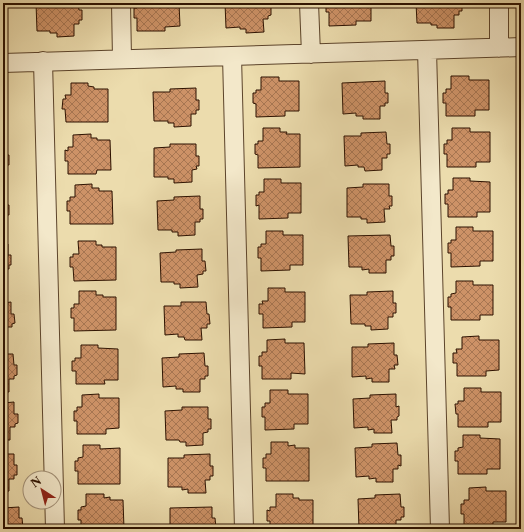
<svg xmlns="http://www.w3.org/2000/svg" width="524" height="532" viewBox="0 0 524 532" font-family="'Libre Caslon Text',serif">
	<defs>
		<pattern id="building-cross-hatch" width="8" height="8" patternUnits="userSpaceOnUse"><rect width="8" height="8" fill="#cd9267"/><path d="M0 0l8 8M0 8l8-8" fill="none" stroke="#a77652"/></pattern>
	</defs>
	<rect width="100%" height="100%" fill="#ecdcad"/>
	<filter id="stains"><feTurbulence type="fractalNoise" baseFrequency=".005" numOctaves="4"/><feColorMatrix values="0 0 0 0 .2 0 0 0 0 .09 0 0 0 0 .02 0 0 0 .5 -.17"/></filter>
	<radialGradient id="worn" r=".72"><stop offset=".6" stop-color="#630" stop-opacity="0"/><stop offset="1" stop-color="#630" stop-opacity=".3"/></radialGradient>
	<path fill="url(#building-cross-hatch)" stroke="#2c1100" d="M36,3h42l1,7h3v10h-3v4h-5v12l-17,1v-4h-7v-2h-13z
		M142,3h37l1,23 -15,1v4h-28v-13h-3v-10h3v-4z
		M225,3h43v3l3,-1v10l-3,1v3h-5l1,13 -18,1v-4h-6v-2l-14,1z
		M326,3h45v18h-15v4l-27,1v-14h-3z
		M416,3h46v8h-3v4h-5v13h-17v-3h-6v-2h-14z
		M451,76h18v4h20v30h-14v6h-29v-13h-3v-10h3v-4h5z
		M261,77h18v4h20v30h-14v5l-29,1v-13l-3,-1v-10h3v-3h5z
		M385,81v12h3v10h-3v3h-5v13h-17v-3h-7v-3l-13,1 -1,-31z
		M71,83h17v3l6,1v2h14v33h-42l-1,-13h-3l1,-10h3l-1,-4h6z
		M196,88v12h3v10h-3v4h-5v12l-17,1v-4h-6v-2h-14l-1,-29h17v-3z
		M3,93l1,12h3v10h-2v4h-2z
		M263,128h17v4h7l-1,2h14v33l-42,1v-13l-3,-1v-10h3v-3h5z
		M452,128h18v4h20v30h-14v5h-29v-13h-3v-10h3v-4h5z
		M386,132l1,12h3v10h-3v4h-5v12l-17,1 -1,-4h-6v-2l-13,1 -1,-30h17v-3z
		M91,134v4h6v2h13l1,30h-14l-1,4h-28v-13h-3v-11l3,1v-4h5v-12z
		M3,144h3v11h3v10h-2v4h-4z
		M170,144h26v12h3v10h-3l1,3 -5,1v12l-18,1v-4h-6v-2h-14v-29l16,-1z
		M453,178h17v3l20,1v30h-13v5h-29v-13h-3v-10h3v-4h5z
		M264,179h17v4h20v30h-13v5l-29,1v-14l-3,1v-11h3v-3h5z
		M92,184v4h7v3h13l1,33h-43v-13h-3v-10h3v-4h5v-12z
		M363,184h26v12h3v10h-3l1,3h-6l1,13 -18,1v-4h-6v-2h-14v-29l16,-1z
		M3,194h3v11h3v10h-3l1,3 -4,1z
		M200,196v13h3v10h-3v3h-5v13l-17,1v-4h-6v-2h-14l-1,-29 17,-1v-3z
		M456,227h17v4h20v30h-13v5l-29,1v-14h-3v-10h3v-3h5z
		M266,231h17v4h20v30h-13v5l-29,1v-13h-3v-11h3v-3h5z
		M390,235l1,11h3v10h-3v4h-5v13h-17v-4l-7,1v-3h-13l-1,-31z
		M78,241h18v4h6v2h14v33l-42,1 -1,-14h-3v-10h3v-3h6z
		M3,244h5v11h3v10h-2v4h-6v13z
		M202,249v12h3l1,10h-3v3l-6,1 1,12 -18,1v-4h-6v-2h-13l-1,-29 16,-1v-2z
		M456,281h17v4h20v30h-13v5h-29v-13h-3v-10h3v-3l5,-1z
		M268,288h17v4h20v30h-13v5l-29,1v-14h-4v-10h4l-1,-3h6z
		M79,291h17v4h7v2h13v33l-42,1v-13h-3v-10h3v-4h5z
		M393,291v12h3v10h-3v4h-5v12l-17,1v-4h-6v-2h-14l-1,-29h17v-3z
		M11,302v12h3l1,9 -3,1v3h-6l1,13h-4v-37z
		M181,302h25l1,12h2l1,10h-3v4h-6l1,12h-17l-1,-3h-6v-3l-13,1 -1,-29h17z
		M479,336v4h20v30l-13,1v5h-29v-13h-4v-10h4l-1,-4h6v-12z
		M285,339v4h19l1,31 -14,-1v6h-29v-13h-3v-10h3v-4h5v-12z
		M394,343v12h3l1,10h-4l1,4h-6v13h-17v-4l-6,1v-3l-14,1v-30h16v-3z
		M81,345h17v3l20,1v31h-14l1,4h-29v-13h-4v-10h3v-3h6z
		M204,353l1,13h3v10h-3v3h-5v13h-17v-3h-7v-3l-13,1 -1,-29 17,-1v-3z
		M3,354h10l1,11h3v10l-3,1v3h-5v13h-6z
		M464,388h17v4h20v30h-13v5h-30v-13h-2l-1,-10h3v-3h6z
		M270,390h18v4h20v30h-14v5l-29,1v-13h-3v-10h3v-4h5z
		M99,394v4h20v30l-13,1v5h-29v-13h-3v-10h3v-4h5v-12z
		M396,394v13l3,-1v10l-2,1v3h-6l1,13h-18v-4l-6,1v-3l-14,1 -1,-29 17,-1v-3z
		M14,402v12h4v9l-3,1v3h-5v13h-7v-37z
		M182,407h26v12h3v10h-3v3l-5,1v12l-17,1v-4h-6l-1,-2h-13l-1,-29 17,-1z
		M463,435h17v3l20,1v30h-13v5h-29v-13h-3v-10h3v-3l5,-1z
		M271,442h17v4l7,-1v3h14v33h-43v-13h-3v-10h3v-4h5z
		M397,443l1,12h3v11l-3,-1v4h-5v13h-17v-4l-7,1v-3l-13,1 -1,-29 17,-1v-3z
		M83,445h17v4l20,-1v36h-42v-13h-3v-10h3v-3l5,-1z
		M3,454h11v11h3v10h-3v4h-5v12l-6,1z
		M210,454v12h3v10h-3v4h-5l1,13h-18v-4l-6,1v-3h-14v-29h16v-3z
		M486,487v4h20v31h-13v5h-29v-13h-3v-10h3v-4h5v-12z
		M86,494h18v4l6,-1v3h13l1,29h-43v-9h-3v-10h3v-3l5,-1z
		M276,494h17v4h6v2h14v29h-43v-8h-3v-11l3,1v-4h6z
		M400,494l1,13h3v10h-3v3h-5v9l-37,-1 -1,-29 17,-1v-3z
		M19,507v11h3l1,10 -20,1v-21z
		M212,507v11h3l1,10 -46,1v-21z"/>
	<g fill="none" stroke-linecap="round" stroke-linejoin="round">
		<defs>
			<path id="street" d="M121,3l1,56
				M309,3l2,51
				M499,3v45
				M427,50l13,479
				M232,56l12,473
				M43,61l12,468
				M3,63l518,-16"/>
		</defs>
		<use href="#street" stroke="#5c442b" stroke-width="20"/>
		<use href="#street" stroke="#f3e8ca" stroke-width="18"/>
	</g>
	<rect width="524" height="532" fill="none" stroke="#ecdcad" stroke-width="16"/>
	<rect x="4" y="4" width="516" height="524" fill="none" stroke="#2c1100" stroke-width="2"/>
	<rect x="8" y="8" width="508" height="516" fill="none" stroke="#2c1100"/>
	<g transform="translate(42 490) rotate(324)"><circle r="19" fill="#f3e8ca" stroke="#a39279"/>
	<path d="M0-3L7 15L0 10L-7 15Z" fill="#8f2418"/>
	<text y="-6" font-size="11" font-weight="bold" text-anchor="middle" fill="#2c1100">N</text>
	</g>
	<rect width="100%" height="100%" filter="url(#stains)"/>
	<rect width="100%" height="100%" fill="url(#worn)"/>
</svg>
